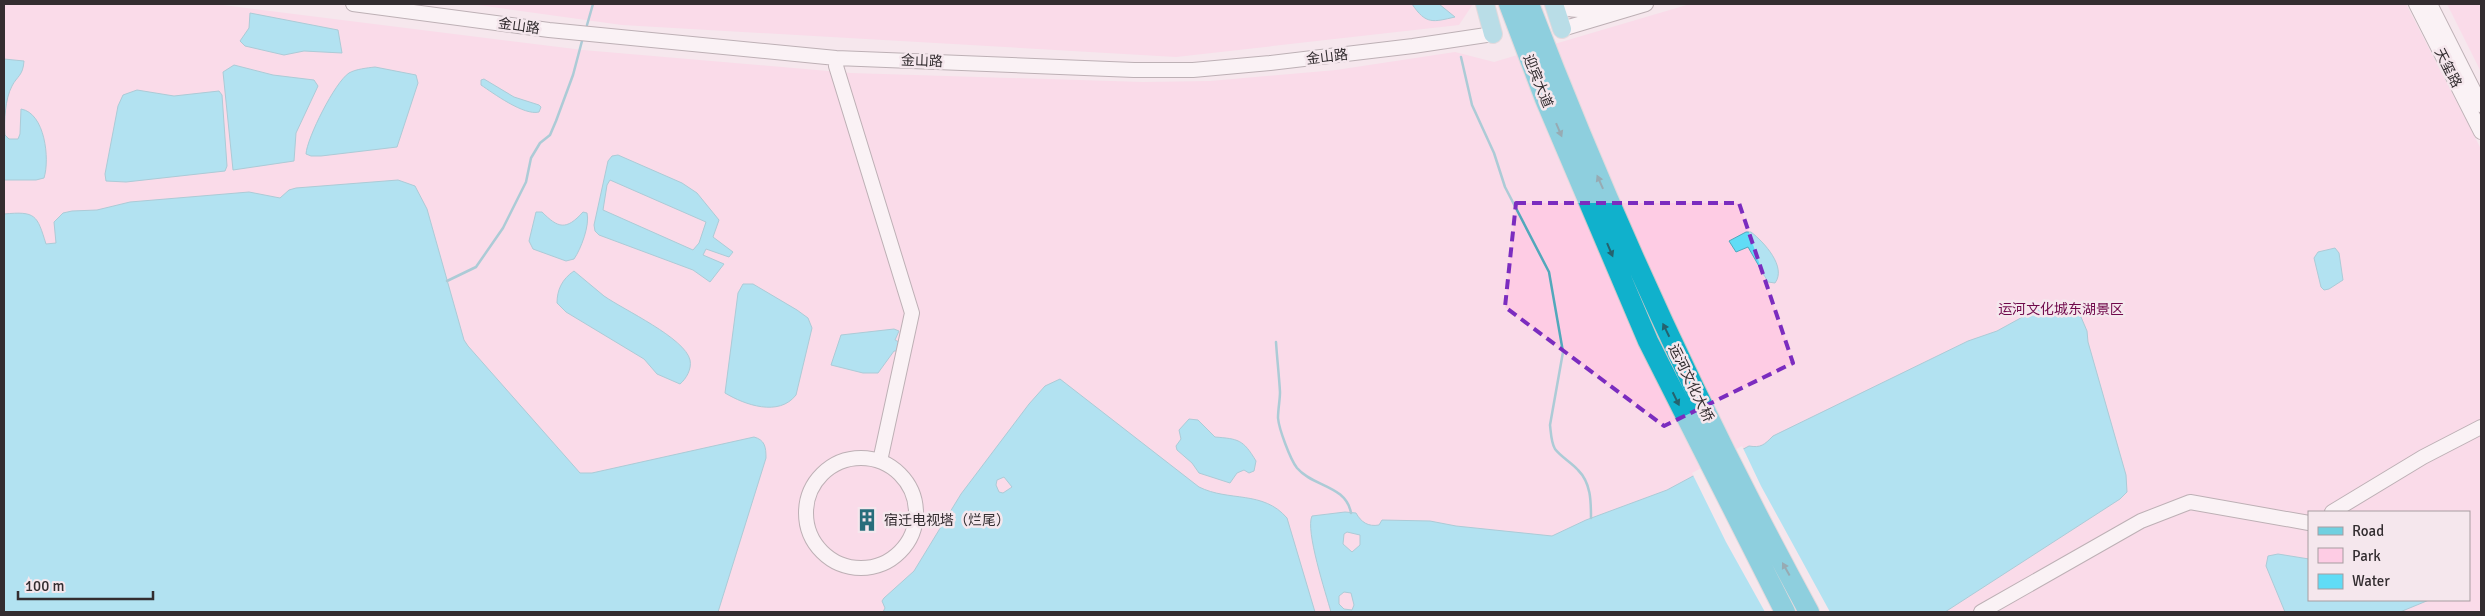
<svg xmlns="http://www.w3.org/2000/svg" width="2485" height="616" viewBox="0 0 2485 616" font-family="Signika,'Noto Sans SC',sans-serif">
	<rect width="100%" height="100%" fill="#f5e7ed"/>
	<path fill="#fecce4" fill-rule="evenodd" d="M4,4h211l368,46 268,23 292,9 67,-1 126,-11 119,-18 39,10 196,-58h716l75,145v463h-2477zM2309,512h160v88h-160z
		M471,4h1002l-14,21 -283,32 -554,-32z
		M2447,4h34v68z"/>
	<path fill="#60dcf6" stroke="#52a8bb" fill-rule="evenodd" d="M1412,4h27l16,13c-22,5 -29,8 -43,-13z
		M250,13l88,17 4,23 -38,-2 -20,4 -39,-9 -5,-5 9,-13z
		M4,59l20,2c-1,15 -7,15 -12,25 -7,13 -8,35 -7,49l4,4h9l2,-5 1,-25c24,4 29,50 23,69l-8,2h-32z
		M234,65l39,10 41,5 4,6 -22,47 -2,28 -61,9 -10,-98z
		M375,67l41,8 2,8 -21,64 -76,9h-10l-5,-2c1,-16 29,-72 43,-81 7,-4 18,-5 26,-6z
		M484,79l30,18 25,8 2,2 -2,5c-15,4 -46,-19 -58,-27v-5z
		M137,90l37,6 45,-5 3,4 5,71 -2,5 -99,11 -20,-1 -1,-7 13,-68 5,-11z
		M618,155l64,28 15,10 22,27 -6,17 20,15 -4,5 -23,-8 -3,6 21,9 -14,18 -17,-12 -94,-35 -4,-4 -1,-6 14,-64 4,-5zM610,180l96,42 -7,21 -6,7 -90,-40 4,-25z
		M398,180l17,6 12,23 37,131 4,6 112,127h12l162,-36c11,3 12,10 12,21l-48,154h-714v-398c32,-3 33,1 42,30l10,-1 -2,-21 9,-9 9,-2 25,-1 33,-8 119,-10 31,6 9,-8 7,-2z
		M536,212h6c16,16 24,19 41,0l4,1c3,12 -6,36 -13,46l-8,2 -33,-12 -4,-8z
		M1746,232h5c13,10 36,35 24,51l-7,-1 -20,-35 -12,5 -7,-11z
		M2335,248l4,5 4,27 -14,9 -5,1 -3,-3 -7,-29 4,-6z
		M574,271c10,8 20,17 30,25 20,14 81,42 86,64 2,9 -4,19 -10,24l-23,-10 -13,-15 -78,-47 -9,-9c0,-13 5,-24 17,-32z
		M743,284h10l44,26 11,8 4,10 -16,67c-17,22 -51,10 -71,-2l13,-100z
		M2048,303l30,7 9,21 1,11 38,133 1,17 -7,7 -175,113h-614c-5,-18 -26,-82 -19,-96l33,-4 11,1c5,9 12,14 23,12l3,-5 48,1 26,5 96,10 34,-16 81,-30 82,-44c12,2 15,-1 24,-10l195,-95 29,-10zM1347,532l13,3v10l-8,7 -9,-8 1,-10zM1344,592l7,1 3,12 -2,5 -8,-1 -5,-5v-8z
		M894,329l5,2 -4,9 4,2 -1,9h-4l-16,22h-15l-32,-8 10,-30z
		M1060,379l139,108c30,15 64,3 88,31l28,94h-432l2,-4 -3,-7 2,-3 30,-27 47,-77 68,-90 16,-18zM1004,477l8,10 -9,6 -4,-1 -3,-7 1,-5z
		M1189,419l9,1 17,17c23,2 28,2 41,24l-2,10 -5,2 -5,-3 -7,3 -7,10 -31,-10 -7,-10 -15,-13 -1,-4 5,-7 -2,-9z
		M2278,554l31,5v41h120l-29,12h-115l-19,-46 2,-10z"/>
	<path fill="#f5e7ed" d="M1742,446l19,40 69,126h-65l-39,-70 -34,-69z"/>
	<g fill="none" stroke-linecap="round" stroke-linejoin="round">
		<path stroke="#52a8bb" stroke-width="2.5" d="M587,25l6,-21
			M1461,57l11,48 22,48 11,34 44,85 14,80 -13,73c1,8 1,17 5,24 6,8 16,13 23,21 13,13 13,31 13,48
			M447,281l29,-14 27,-39 23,-46 5,-24 9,-15 10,-8 6,-14 17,-46 9,-34
			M1276,342c1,16 3,33 4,50 0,8 -2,17 -2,26 1,11 12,41 19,50 16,19 49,17 54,45"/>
		<defs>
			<path id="minor" d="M353,4l196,26 287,28 298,12h59l77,-7 143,-17 80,-12
				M1555,4c19,11 40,4 61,0
				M2416,4l65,128
				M2430,4l51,101
				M1562,29l84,-25
				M836,58v8l76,247 -32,148
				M806 513a55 55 0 1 1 110 0a55 55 0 1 1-110 0Z
				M2332,512l91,-55 58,-30
				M1981,612l160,-91 49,-19 119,21"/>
			<path id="major" d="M1485,4l8,30
				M1554,4l8,25"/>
			<path id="highway" d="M1509,4l36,95 103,242 137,271
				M1529,4c80,209 173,412 280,608"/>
		</defs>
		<use href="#minor" stroke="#796d72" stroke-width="16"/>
		<use href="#major" stroke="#cac8c9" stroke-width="20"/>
		<use href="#highway" stroke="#cac8c9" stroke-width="22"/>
		<use href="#minor" stroke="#fff" stroke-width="14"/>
		<use href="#major" stroke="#70d0e0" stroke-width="18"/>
		<use href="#highway" stroke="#10b1cc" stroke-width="20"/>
	</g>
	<defs><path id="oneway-solid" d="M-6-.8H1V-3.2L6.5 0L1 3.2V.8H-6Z" transform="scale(1.25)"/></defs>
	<g fill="#25626e">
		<use href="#oneway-solid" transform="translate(1559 130) rotate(67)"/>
		<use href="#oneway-solid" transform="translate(1600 182) rotate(-114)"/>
		<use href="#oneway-solid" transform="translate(1610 250) rotate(67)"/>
		<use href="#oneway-solid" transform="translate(1666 330) rotate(-116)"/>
		<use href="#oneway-solid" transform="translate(1676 399) rotate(64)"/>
		<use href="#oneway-solid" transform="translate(1786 569) rotate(-119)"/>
	</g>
	<path d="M0 0H2485V616H0ZM1516,203h223l54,160 -129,63 -159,-119z" fill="#f5e7ed" fill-opacity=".55" fill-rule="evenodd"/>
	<path fill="none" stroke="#7b2cbf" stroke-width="4" stroke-dasharray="10 6" stroke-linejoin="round" d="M1516,203h223l54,160 -129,63 -159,-119z"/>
	<defs>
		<symbol id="building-bare" viewBox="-9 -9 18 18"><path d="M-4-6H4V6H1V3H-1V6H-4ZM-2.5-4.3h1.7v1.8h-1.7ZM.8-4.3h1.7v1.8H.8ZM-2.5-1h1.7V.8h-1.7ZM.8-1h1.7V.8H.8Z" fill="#276d7b" stroke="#f5e7ed" stroke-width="2.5" paint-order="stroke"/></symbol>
	</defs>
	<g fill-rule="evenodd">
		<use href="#building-bare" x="851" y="504" width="32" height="32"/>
	</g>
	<g text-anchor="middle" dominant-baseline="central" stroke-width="5" stroke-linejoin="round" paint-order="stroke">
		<g font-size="14" fill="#332d30" stroke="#f5e7ed">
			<text transform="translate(519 26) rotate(8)">金山路</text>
			<text transform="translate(1327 57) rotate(-7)">金山路</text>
			<text transform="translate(922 61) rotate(2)">金山路</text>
			<text transform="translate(2448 68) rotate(63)">天玺路</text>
			<text transform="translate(1538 81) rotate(68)">迎宾大道</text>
			<text transform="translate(1691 383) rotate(64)">运河文化大桥</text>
		</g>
		<g font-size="14" fill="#6f094b" stroke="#f5e7ed">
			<text x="2061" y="309">运河文化城东湖景区</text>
		</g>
		<g font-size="14" fill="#332d30" stroke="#f5e7ed" text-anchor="start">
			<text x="884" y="520">宿迁电视塔（烂尾）</text>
		</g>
	</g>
	<rect width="2485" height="616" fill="none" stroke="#332d30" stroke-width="10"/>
	<rect x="2308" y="511" width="162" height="90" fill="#f5e7ed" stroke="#a79da1"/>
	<rect x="2318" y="527" width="25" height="8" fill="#70d0e0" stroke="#a79da1"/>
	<text x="2352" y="536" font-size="15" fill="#332d30">Road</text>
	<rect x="2318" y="548" width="25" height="15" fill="#fecce4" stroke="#a79da1"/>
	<text x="2352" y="561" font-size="15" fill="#332d30">Park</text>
	<rect x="2318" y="574" width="25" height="15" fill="#60dcf6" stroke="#a79da1"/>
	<text x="2352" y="586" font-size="15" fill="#332d30">Water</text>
	<path d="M18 591v8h135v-8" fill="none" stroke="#332d30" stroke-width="2.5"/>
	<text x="25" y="591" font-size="15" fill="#332d30" stroke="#f5e7ed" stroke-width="4" paint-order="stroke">100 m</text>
</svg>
